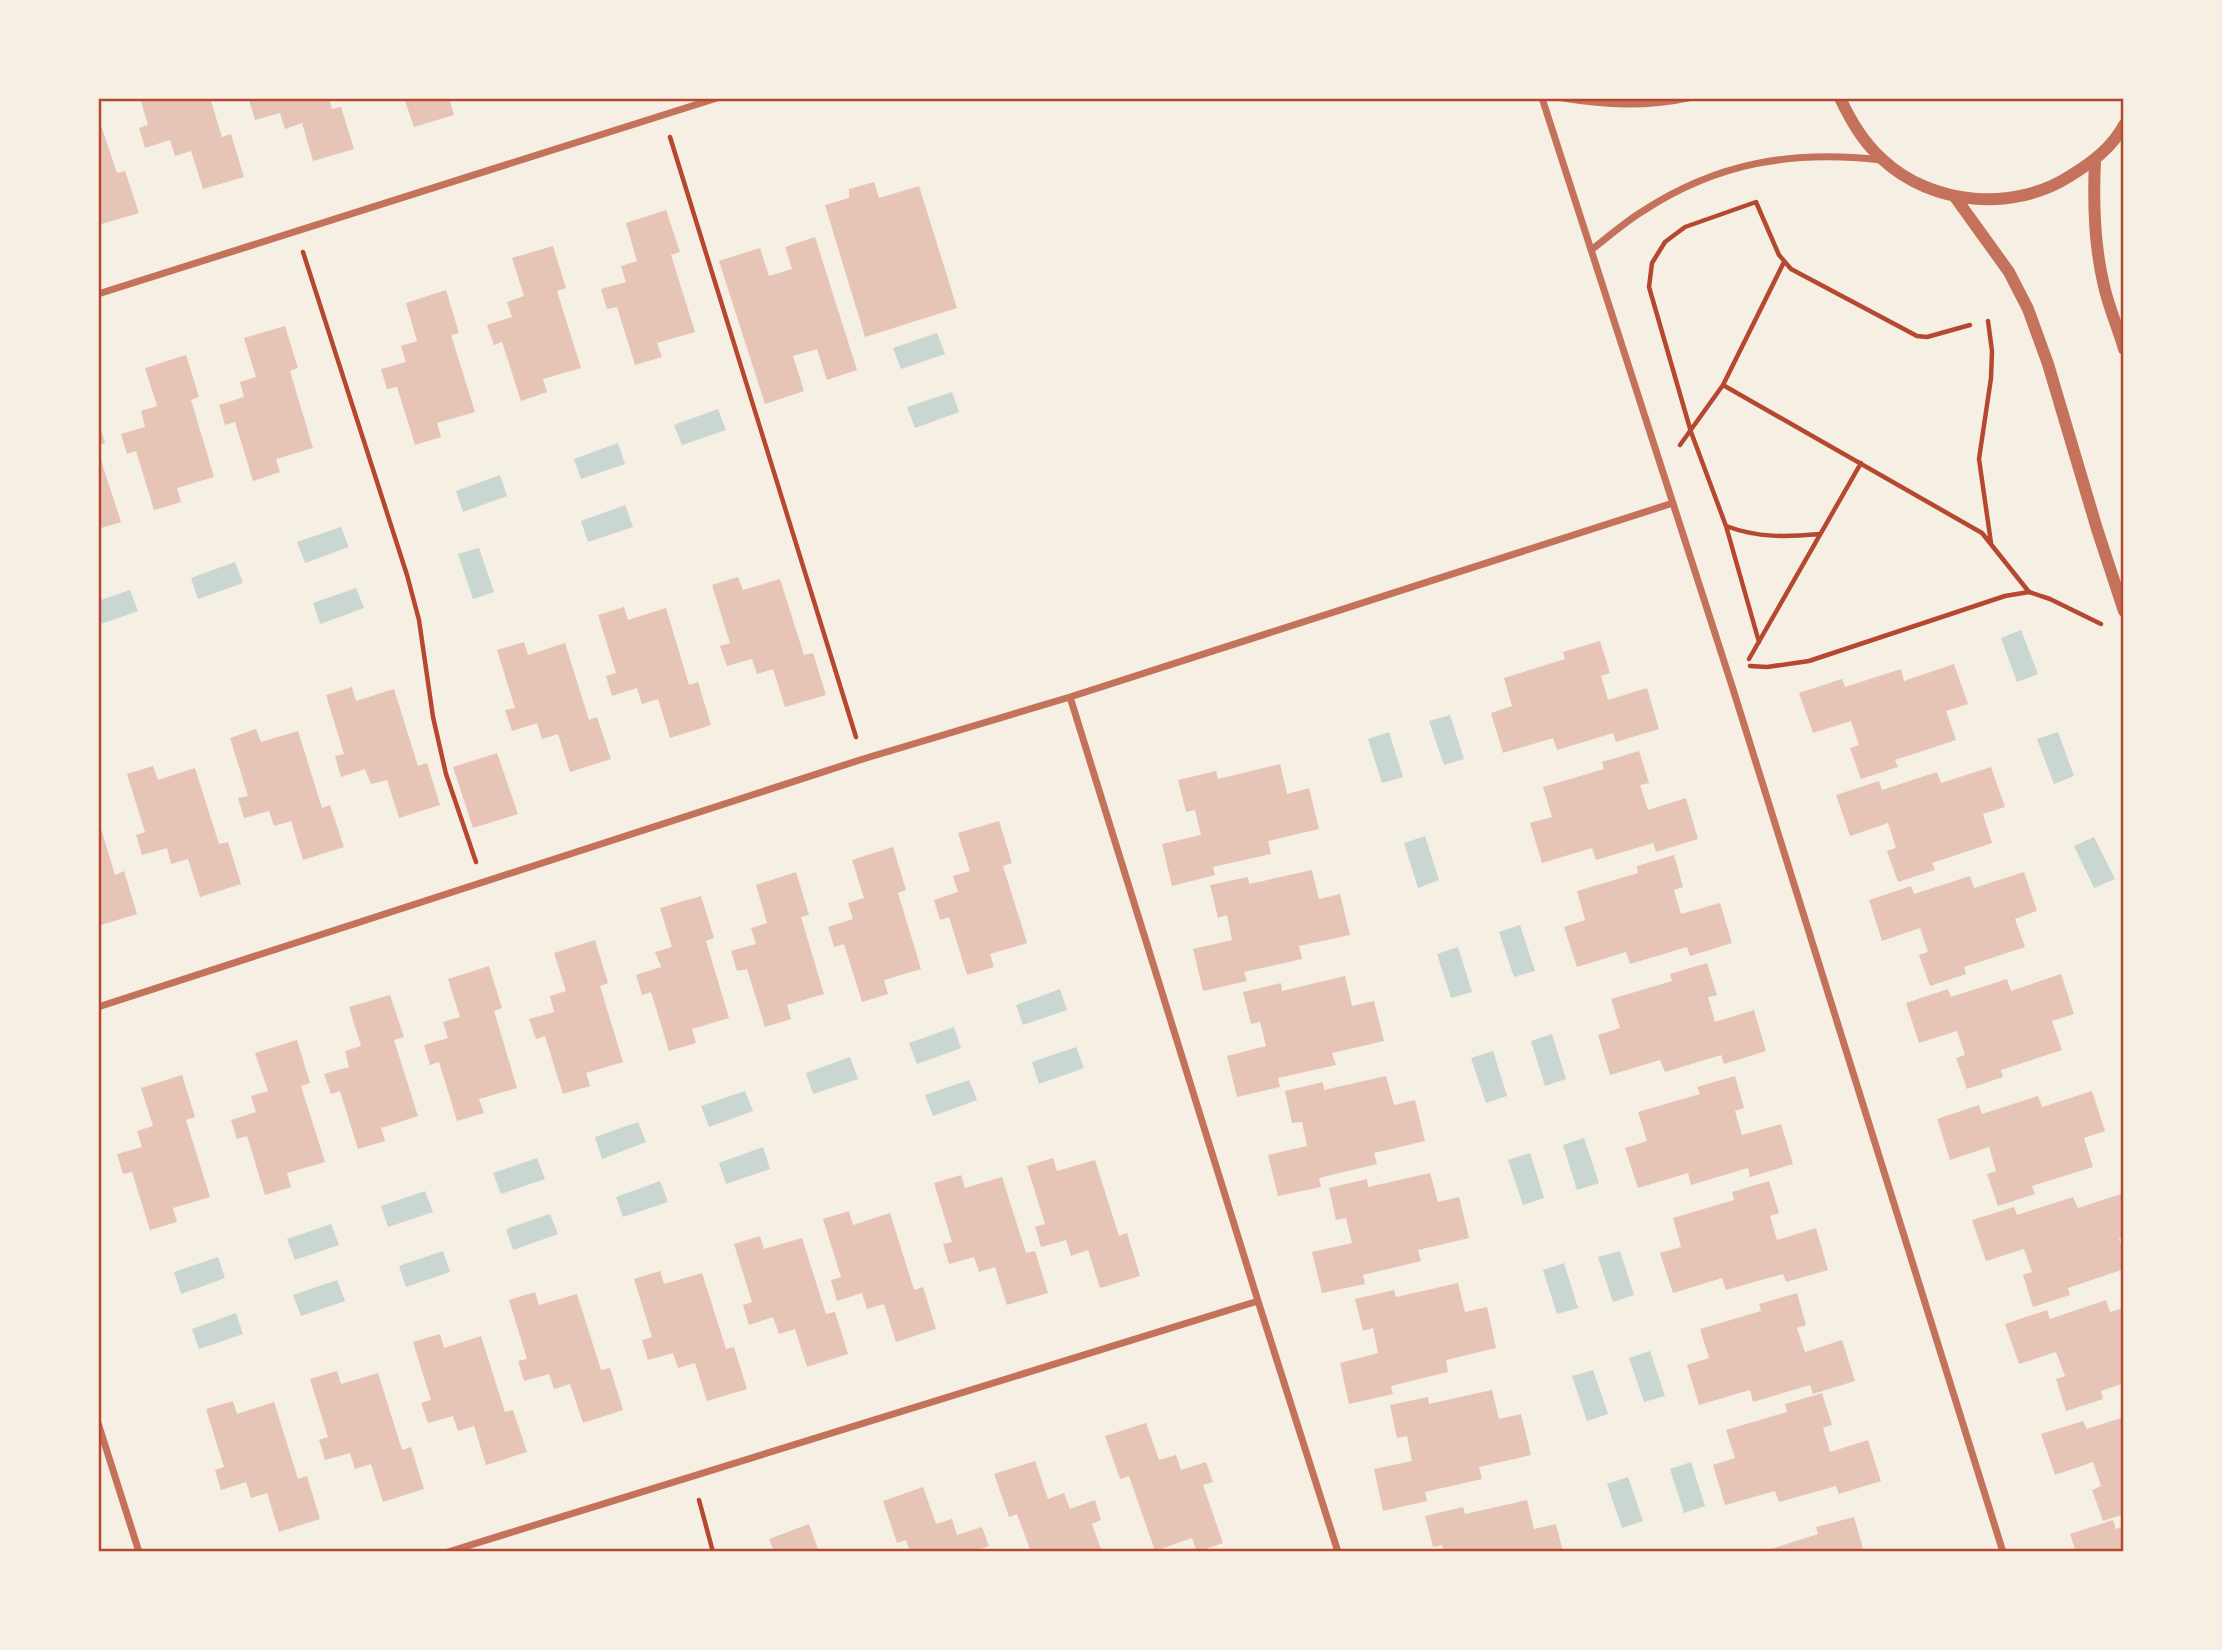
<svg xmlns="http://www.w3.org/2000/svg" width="2222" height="1650" viewBox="0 0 2222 1650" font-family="Figtree,sans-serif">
	<rect width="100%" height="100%" fill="#f6efe4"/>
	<path fill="#c9d6d2" d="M937,333l8,21 -44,15 -8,-21z
		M952,392l7,20 -44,16 -8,-21z
		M718,409l8,21 -44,15 -8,-20z
		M618,443l7,21 -44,15 -7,-20z
		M500,475l7,21 -44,16 -7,-21z
		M625,505l8,22 -45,15 -7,-21z
		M341,527l8,20 -44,16 -8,-21z
		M479,548l15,44 -21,7 -15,-45z
		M235,562l8,21 -45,16 -7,-21z
		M356,588l8,20 -44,16 -7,-21z
		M130,590l8,21 -40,14v-24z
		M2021,630l17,44 -21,8 -16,-44z
		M1450,715l14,44 -20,6 -15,-44z
		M1389,732l14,45 -21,6 -14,-44z
		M2058,732l16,44 -20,8 -17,-45z
		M1425,836l14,44 -21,8 -14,-45z
		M2094,837l21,42 -21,9 -20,-42z
		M1520,925l15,46 -21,6 -15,-45z
		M1458,947l14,45 -21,6 -14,-44z
		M1060,989l7,21 -44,15 -7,-20z
		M954,1027l7,21 -44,16 -8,-21z
		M1552,1034l14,45 -21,7 -14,-45z
		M1076,1047l8,21 -45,16 -7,-22z
		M1493,1051l14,45 -21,7 -15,-45z
		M850,1057l8,22 -45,15 -7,-21z
		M969,1080l8,20 -44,16 -8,-21z
		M745,1091l8,20 -44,16 -8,-21z
		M638,1122l8,20 -44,17 -7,-22z
		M1584,1138l15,45 -22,7 -14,-45z
		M763,1147l7,22 -44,15 -7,-21z
		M1530,1153l14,45 -21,7 -15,-45z
		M537,1158l8,21 -44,15 -8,-21z
		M660,1181l8,21 -45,15 -7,-20z
		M425,1191l8,21 -45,15 -7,-21z
		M550,1214l8,20 -45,16 -7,-21z
		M331,1224l8,21 -44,15 -8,-21z
		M443,1251l7,21 -44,15 -7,-21z
		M1620,1251l14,44 -21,7 -15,-45z
		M218,1257l7,21 -44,16 -7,-22z
		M1564,1263l14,45 -21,6 -14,-44z
		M337,1280l8,21 -44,15 -8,-21z
		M236,1313l7,21 -44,15 -7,-20z
		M1650,1351l15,45 -21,6 -15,-44z
		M1593,1370l15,44 -21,7 -15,-45z
		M1691,1462l14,44 -21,7 -14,-44z
		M1628,1477l15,44 -21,7 -15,-44z"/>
	<path fill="#e6c5b7" d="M140,98h70l12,39 9,-3 13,43 -41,12 -12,-38 -16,5 -5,-16 -25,8 -6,-20 9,-3z
		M256,98h73l3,11 9,-2 13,42 -41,12 -11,-38 -17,6 -5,-16 -25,7 -6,-20z
		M404,98h45l5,17 -40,12z
		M98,116l19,57 8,-2 14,42 -41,12z
		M874,182l5,16 40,-12 38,122 -92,29 -40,-132 24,-7v-9z
		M666,210l14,42 -9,3 24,77 -38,11 5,14 -27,8 -18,-58 -10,2 -6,-20 25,-7 -5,-16 16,-5 -11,-38z
		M815,237l42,133 -30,10 -10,-31 -24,7 11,35 -39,13 -46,-143 41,-13 9,28 23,-7 -7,-22z
		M553,246l13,42 -9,3 24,77 -38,11 4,13 -26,9 -19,-59 -8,3 -7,-20 25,-8 -5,-15 17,-6 -12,-38z
		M446,290l13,43 -8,2 24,77 -38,11 4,14 -26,8 -18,-58 -10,2 -6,-20 25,-7 -5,-16 16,-5 -11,-38z
		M285,326l13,42 -8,3 23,77 -37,11 4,13 -27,9 -18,-59 -10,3 -6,-20 25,-8 -4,-15 16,-5 -12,-39z
		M186,355l13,42 -8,3 23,77 -37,11 4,14 -27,8 -18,-59 -9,3 -6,-20 24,-7 -4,-16 16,-5 -12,-38z
		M98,420l7,23 -7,2z
		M98,451l23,71 -23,7z
		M738,577l5,13 37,-11 24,76 9,-2 13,42 -41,12 -12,-38 -16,5 -5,-15 -25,7 -7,-20 10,-3 -18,-58z
		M624,607l4,13 38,-12 23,77 9,-3 13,43 -41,13 -12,-39 -16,5 -5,-16 -25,8 -6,-20 10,-3 -18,-58z
		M1600,641l10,32 -9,3 7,24 39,-12 12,41 -43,13 -3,-9 -56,17 -4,-12 -50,15 -12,-40 21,-7 -8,-28 61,-19 -2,-7z
		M524,642l4,13 37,-12 24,77 8,-3 14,42 -41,13 -12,-38 -16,5 -5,-16 -25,8 -7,-21 10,-2 -18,-58z
		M1954,664l14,40 -22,7 10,29 -61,20 3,7 -37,12 -11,-31 9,-3 -8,-24 -38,12 -14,-40 43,-14 3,8 56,-18 3,12z
		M352,687l4,14 38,-12 24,77 9,-3 13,42 -41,13 -12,-38 -16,4 -6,-15 -24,8 -6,-21 9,-2 -18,-59z
		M256,729l5,13 37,-11 24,77 8,-3 14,42 -41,13 -12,-39 -17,5 -5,-15 -25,7 -6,-20 10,-2 -18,-58z
		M1639,751l10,32 -9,2 8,25 38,-12 12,41 -42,13 -3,-9 -57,17 -4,-12 -50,15 -12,-40 22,-6 -9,-30 61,-18 -2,-7z
		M497,753l21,61 -45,14 -20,-61z
		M1280,764l7,30 22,-6 10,41 -51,12 3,13 -58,13 2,8 -43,11 -10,-42 39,-9 -6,-25 -9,2 -8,-32 38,-9 2,8z
		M153,766l5,14 37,-12 24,76 9,-2 13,42 -41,13 -12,-38 -17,5 -4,-16 -25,7 -6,-20 9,-3 -18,-58z
		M1991,767l14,40 -22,7 9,29 -60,20 3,7 -37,12 -11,-31 9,-3 -8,-25 -38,13 -14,-41 43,-14 3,9 55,-18 4,11z
		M999,821l13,42 -9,3 24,77 -37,11 4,13 -27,8 -18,-58 -9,3 -6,-20 24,-8 -5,-16 17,-5 -12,-38z
		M99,822l16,53 9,-4 13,43 -39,12z
		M893,847l13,43 -8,3 23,76 -37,11 4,14 -26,8 -18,-58 -10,3 -6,-20 25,-8 -5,-16 16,-5 -12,-38z
		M1674,855l9,32 -9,3 7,24 39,-11 12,40 -42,13 -3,-9 -57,17 -4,-12 -49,15 -13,-40 21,-7 -8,-29 61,-18 -1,-7z
		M1312,870l7,29 21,-5 10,41 -51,11 3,13 -58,13 3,9 -44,10 -10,-42 39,-9 -5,-25 -9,3 -8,-33 38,-8 1,7z
		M796,872l13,43 -8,2 23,77 -37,11 4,14 -26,8 -18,-58 -10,2 -6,-20 25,-7 -5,-16 16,-5 -11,-38z
		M2024,872l13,39 -22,8 10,28 -61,20 2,7 -36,12 -11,-31 9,-3 -8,-24 -38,13 -13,-41 42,-14 3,8 56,-18 4,12z
		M701,896l13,42 -8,3 23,77 -37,11 4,14 -27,8 -18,-59 -9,3 -6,-20 25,-8 -6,-15 17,-5 -12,-39z
		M595,940l13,43 -8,3 23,76 -37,11 4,13 -27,8 -18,-58 -9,3 -7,-20 25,-7 -4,-16 16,-5 -12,-38z
		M1707,963l10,32 -9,2 7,25 39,-12 12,41 -42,13 -3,-9 -56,17 -5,-12 -50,15 -12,-40 22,-7 -9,-29 61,-18 -2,-7z
		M489,966l13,42 -8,3 23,77 -38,11 5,14 -27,8 -18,-59 -9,3 -6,-20 24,-7 -5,-16 17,-5 -12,-38z
		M2061,974l13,40 -22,7 10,29 -61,20 2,7 -36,12 -11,-31 9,-3 -8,-24 -38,12 -13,-40 42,-14 3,8 56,-18 4,12z
		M1345,976l7,30 22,-5 10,40 -52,12 4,12 -58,13 2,9 -43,10 -10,-41 39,-10 -6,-24 -9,2 -8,-32 38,-9 1,8z
		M390,995l14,42 -10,3 24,76 -37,12 4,13 -27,8 -18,-58 -9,3 -7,-20 25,-7 -4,-16 16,-5 -12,-39z
		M297,1040l13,43 -9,3 24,76 -38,11 4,14 -26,8 -18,-59 -10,3 -6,-19 25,-8 -5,-16 17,-5 -13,-38z
		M182,1075l13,42 -9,3 24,77 -37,11 4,14 -27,8 -18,-58 -9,2 -6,-20 25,-7 -5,-16 16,-5 -12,-38z
		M1386,1076l8,29 21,-5 10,41 -51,12 3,11 -58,14 2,9 -43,9 -10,-41 39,-9 -5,-24 -10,1 -7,-32 38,-9 1,8z
		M1735,1076l9,32 -9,3 7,24 39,-11 12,40 -43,13 -2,-9 -57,17 -3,-12 -50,15 -13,-40 22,-7 -9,-29 62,-18 -3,-7z
		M2092,1091l13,40 -21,7 9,29 -61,19 3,8 -37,12 -11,-32 9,-3 -7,-24 -39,13 -13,-41 42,-14 3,9 56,-18 4,11z
		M1053,1158l4,13 38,-11 24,76 8,-3 13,43 -40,12 -12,-38 -17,6 -5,-16 -25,7 -6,-20 10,-3 -18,-58z
		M1430,1173l8,29 21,-5 10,41 -51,12 3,11 -58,14 2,9 -43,9 -10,-41 40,-9 -6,-25 -10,2 -7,-32 38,-9 1,8z
		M961,1175l4,13 37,-11 24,76 9,-2 13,42 -41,12 -12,-38 -16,5 -5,-15 -25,7 -6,-20 9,-2 -18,-59z
		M1769,1181l10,32 -9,3 7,24 39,-12 12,42 -42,12 -3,-8 -57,16 -4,-12 -49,15 -13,-40 21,-6 -8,-29 61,-18 -2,-8z
		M2124,1193v44l-5,2 5,14v16l-56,19 2,7 -37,12 -10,-32 9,-3 -8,-23 -38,12 -14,-41 42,-13 3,8 56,-18 5,11z
		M849,1211l4,14 37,-12 24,77 9,-3 13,42 -40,13 -12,-38 -17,5 -5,-16 -25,8 -6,-21 10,-3 -18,-58z
		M760,1236l4,13 38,-11 24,76 9,-2 13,42 -41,13 -12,-38 -16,5 -6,-17 -24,8 -6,-20 9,-3 -18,-58z
		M660,1271l4,13 38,-11 24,76 8,-2 13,42 -40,12 -12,-38 -17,5 -5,-15 -25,7 -6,-20 10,-3 -18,-58z
		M1458,1283l7,29 22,-5 9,41 -50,12 2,12 -57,14 2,8 -44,10 -9,-41 38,-10 -5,-25 -10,3 -8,-32 39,-9 2,7z
		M535,1292l4,13 38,-11 24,76 9,-2 13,42 -40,13 -13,-39 -16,5 -5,-15 -25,7 -6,-20 9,-2 -18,-59z
		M1797,1293l9,32 -9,3 8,24 37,-12 13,41 -42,13 -3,-9 -57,17 -3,-12 -51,15 -12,-40 22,-7 -9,-29 61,-18 -2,-7z
		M2106,1300l4,12 14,-4v75l-23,8 2,8 -37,12 -10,-32 9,-3 -9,-24 -37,12 -14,-40 42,-14 3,9z
		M440,1334l4,14 37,-12 24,76 8,-2 14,42 -41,13 -12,-39 -16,5 -5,-15 -25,7 -7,-20 10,-3 -18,-58z
		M337,1371l4,13 37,-11 24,77 9,-3 13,42 -41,13 -12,-38 -16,5 -5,-16 -25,7 -6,-20 9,-3 -18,-58z
		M1492,1390l7,29 22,-5 10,41 -52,12 3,12 -57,13 2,9 -44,10 -9,-42 38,-8 -5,-25 -10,2 -7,-33 38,-8 1,7z
		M1822,1393l10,32 -9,3 7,24 38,-12 13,41 -42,13 -3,-8 -57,16 -4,-11 -50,14 -12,-40 22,-7 -9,-28 61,-18 -2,-8z
		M233,1401l4,13 37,-12 24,77 9,-3 13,43 -41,13 -12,-39 -16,5 -5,-16 -25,8 -6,-20 9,-3 -18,-58z
		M2124,1417v97l-21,7 -11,-31 9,-4 -8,-24 -38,13 -14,-41 42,-13 4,8z
		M1146,1423l13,37 17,-5 5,15 25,-8 7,20 -10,3 20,58 -26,9 -5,-14 -37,13 -26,-75 -9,3 -15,-43z
		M1035,1461l13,38 16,-6 6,16 25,-9 6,20 -9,4 10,28h-71l-14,-38 -8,3 -15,-43z
		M923,1487l13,37 16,-5 5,16 25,-8 7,19 -9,3 1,3h-71l-4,-12 -9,3 -14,-42z
		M1527,1500l7,29 22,-5 7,28h-119l-2,-7 -9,2 -8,-31 38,-9 2,7z
		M1854,1517l9,31 -9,4h-92l56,-18 -2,-7z
		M2113,1520l3,9 8,-3v26h-48l-6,-18z
		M809,1524l10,28h-45l-5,-13z"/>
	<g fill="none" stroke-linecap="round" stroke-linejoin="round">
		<path stroke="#b5482f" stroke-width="4.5" d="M670,137l186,600
			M303,252l104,323 12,45 14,97 13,57 30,88
			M1988,321l4,30 -1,27 -12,81 12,84
			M1723,385l259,148 47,59
			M1680,445l43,-60 61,-123
			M1726,526c32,12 60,11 94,8
			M1759,642l-33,-116 -35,-94 -42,-145 3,-24 13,-21 20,-15 71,-25 23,53 12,14 126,67 10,1 43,-12
			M1749,659l112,-196
			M1750,666l17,1 42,-6 196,-65 24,-4 21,7 51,25
			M699,1500l14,52"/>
		<path stroke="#c5725c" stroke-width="7" d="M1542,98l190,588 271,866
			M1563,98c43,7 82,9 125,0
			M1591,250c17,-13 34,-28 52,-39 75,-49 150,-61 238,-51
			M98,294l619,-196
			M1070,697l188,604 80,251
			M98,1007l765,-248 207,-62 603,-194
			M98,1423l41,129
			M448,1552l810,-251"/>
		<path stroke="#c5725c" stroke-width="12" d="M1840,98c11,23 23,44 42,61 50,47 132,53 188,17 21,-13 42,-28 54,-51
			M2095,161c-2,42 -1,84 9,125 5,22 14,42 20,63
			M1955,197l54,75 19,37 20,55 49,165 27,82"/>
	</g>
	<rect width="2222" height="1650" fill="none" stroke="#f6efe4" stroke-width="200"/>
	<rect x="100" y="100" width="2022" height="1450" fill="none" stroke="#b5482f" stroke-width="2.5"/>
</svg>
